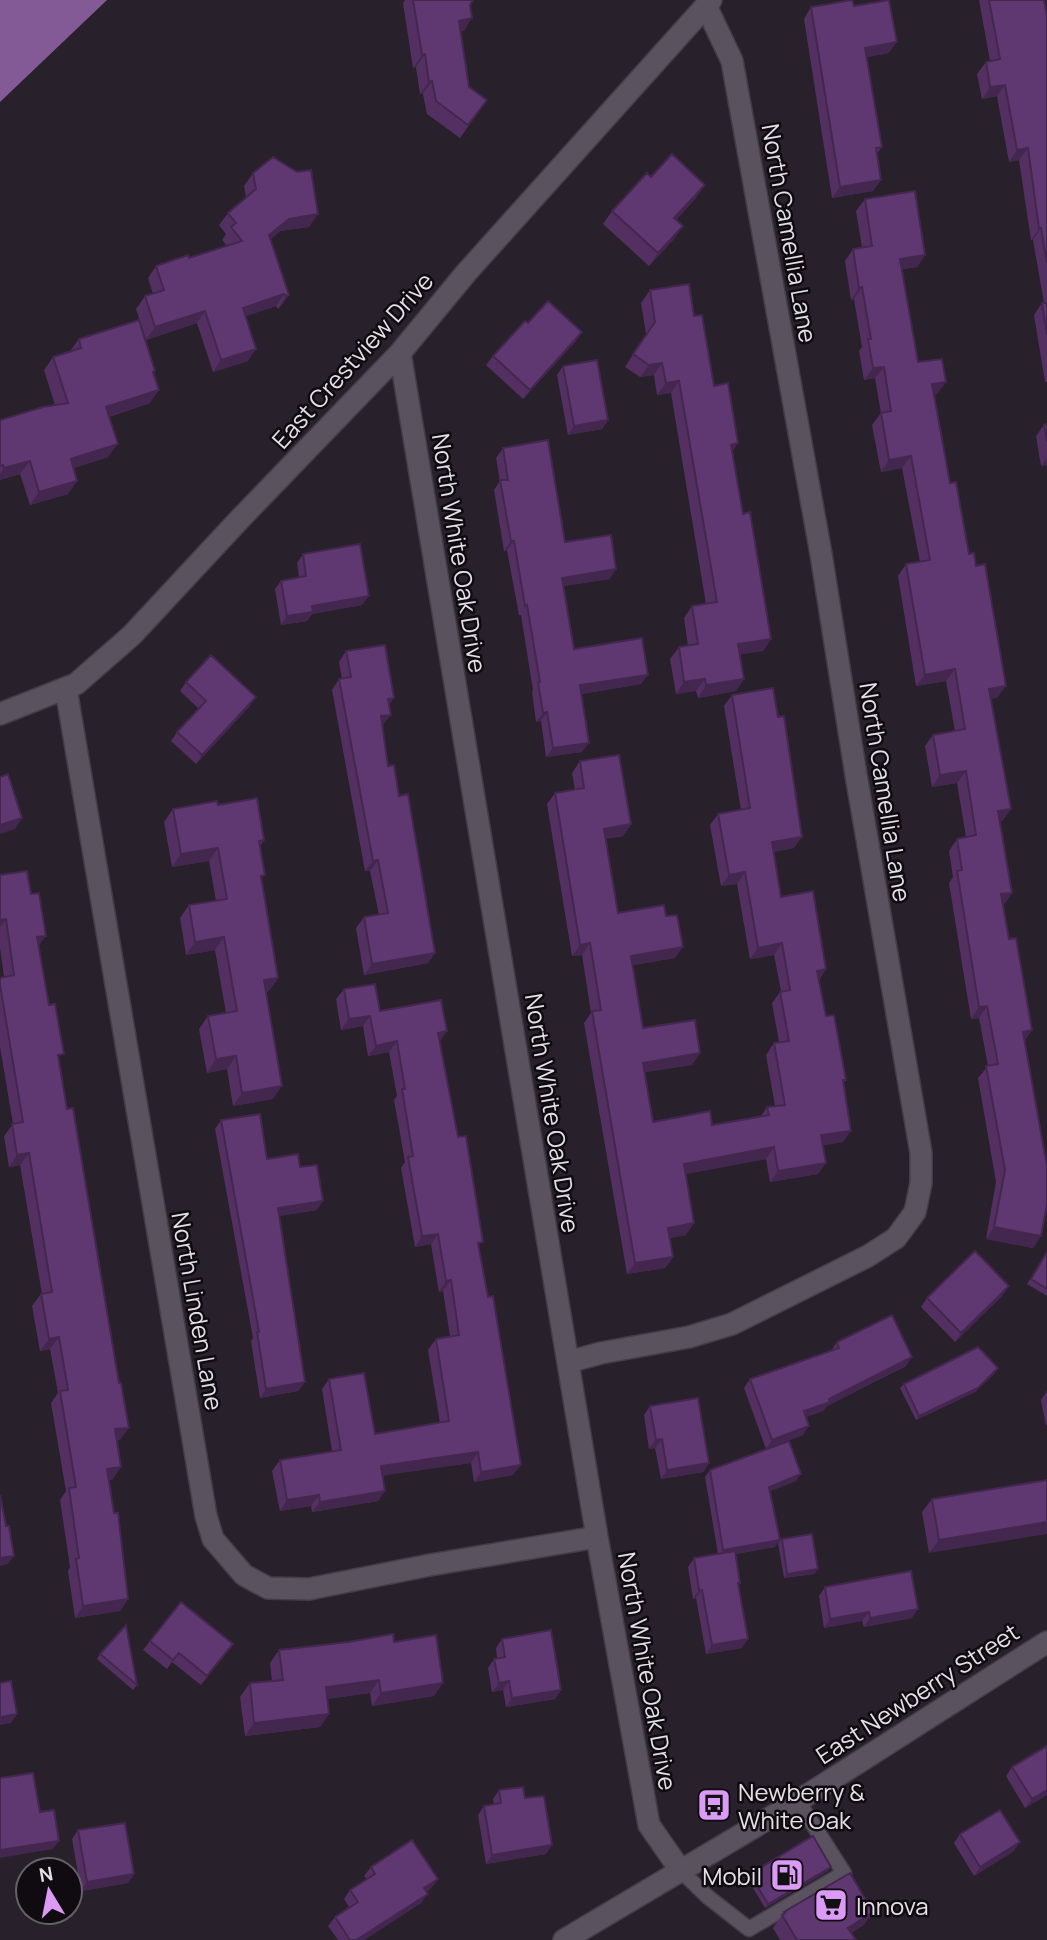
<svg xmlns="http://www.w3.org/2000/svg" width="1047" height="1940" viewBox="0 0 1047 1940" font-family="Manrope,sans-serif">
	<rect width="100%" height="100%" fill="#28202b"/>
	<path fill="#845a96" d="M0,0h107l-107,102z"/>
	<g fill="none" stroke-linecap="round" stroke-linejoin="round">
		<defs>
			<path id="lane" d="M681,1871l27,26 41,32 95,-56 -46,-72"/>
			<path id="street" d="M400,353l197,1184 52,288 32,46
				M66,689l140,827 7,23 31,36 24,13 41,1 121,-24 167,-28
				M0,714l76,-30 56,-49 106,-114 162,-168 66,-80 245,-273
				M568,1362l33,-9 88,-16 43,-13 136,-68 28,-18 19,-26 6,-29v-30l-65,-378 -35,-221 -89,-493 -26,-55"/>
			<path id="secondary" d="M564,1940l234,-139 249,-159"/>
		</defs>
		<use href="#lane" stroke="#443d47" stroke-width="17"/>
		<use href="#street" stroke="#443d47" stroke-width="24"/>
		<use href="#secondary" stroke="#443d47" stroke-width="24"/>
		<use href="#lane" stroke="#5b525f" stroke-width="14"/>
		<use href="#street" stroke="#5b525f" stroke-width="21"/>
		<use href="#secondary" stroke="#5b525f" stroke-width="21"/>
	</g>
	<path fill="#533061" d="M405,0h69l-4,5 -6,26h-4l9,56 18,13 -27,38 -33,-24 -4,-20h-3l-4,-27 -3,1 -10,-65z
		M979,0h65l3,16v366h-2l-11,-67 8,-12h2l-11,-63h-2l-12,-80 -10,2 -12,-66 -15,3 -5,-25 9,-12 4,-1z
		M854,6l35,47 -22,4 15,90 -5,6 4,27 -8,11 -41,7 -28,-179 7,-12z
		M253,173l56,54 -29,4 -10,9 19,55 -9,12 -2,2 -2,-3 -30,10 2,45 -35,11 -16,-49 -51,17 -10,-31 9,-13 8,-2 -5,-16 8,-12 33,-8 38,-12 -5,-6 4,-6 -7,-9 9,-12 18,-16 -2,-11z
		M651,177l45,21 -20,22 -2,19 -25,27 -46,-42 9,-13z
		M865,199l60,56 -8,12 -15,2 16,93 28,20 -9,12 -3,1 16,88 19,71 29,143 -7,2 20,110 -9,12h-2l4,84h-1l6,34 23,91 -7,10 16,196 -8,12 -47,-9 10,-57 -18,-104 10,-12 -9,-48 -8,1 -22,-136 4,-6 -4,-26 8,-12 9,-2 -9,-54 -25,4 -7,-41 8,-11 22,-4 -9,-50 -30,5 -18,-110 8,-12 14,-2 -18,-94 -21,4 -9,-47 9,-12 -6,-35 -11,2 -5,-29 3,-4 -8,-48 -3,1 -6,-39 8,-12 9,-2 -6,-36z
		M650,290l44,26 20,70 18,66 11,62 28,125 -8,12 -23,3 4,25 -8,12 -38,7 -2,-7 -20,3 -6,-35 9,-12 9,-1 -4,-28 8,-12 14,-2 -35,-211 -14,2 -3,-20 -14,2 -15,-10 21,-33 -5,-31z
		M528,323l48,18 -53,58 -37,-34 7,-9z
		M79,339l74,34 -3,30 -41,14 -1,40 -34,11 3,13 -9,13 -38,11 -10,-31 -20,6v-60l55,-15 -11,-35 9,-13 17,-6z
		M563,366l45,54 -6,9 -34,6 -11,-60z
		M1047,424v41l-6,1 -5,-30 8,-11z
		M503,448l62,94 45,37 -47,7 11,63 67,35 -59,10v58l-36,5 -5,-36 -5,1 -4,-30 1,-2 -12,-75h-2l-12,-65 -3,1 -10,-61 6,-9 -4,-23z
		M303,554l59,51 -50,9 -5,7 -26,4 -6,-36 6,-8 18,-4 -2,-14z
		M346,651l43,55 -6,19h-1l6,41 11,30 36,157 -7,10 -64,12 -8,-47 8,-11 15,-2 -9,-44h-5l-33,-181 7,-11h3l-3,-17z
		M186,682l64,24 -54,58 -25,-23 6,-9 22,-23 -19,-18z
		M732,695l62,153 -21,4 8,45 45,72 -7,11 7,36 20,64 -3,3v59l-20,3 -5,29 -48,8 -4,-23 -81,15 1,61 -16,3 3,19 -8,11 -38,6 -43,-251 7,-10 -9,-58 -10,1 -25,-152 8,-11 20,-3 -3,-17 8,-12 51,63 -8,12 -18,3 13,74 57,45 -42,7 10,63 57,25 -8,12 -48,7 9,50 59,3 49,-9 6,-9 8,-1 -9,-51 8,-12 5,-1 -7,-39 9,-12 -7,-36 -24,4 -13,-75 -16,2 -11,-61 8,-11 23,-4 -17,-104z
		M218,805l46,35 -4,6 2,34 16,98 -9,13 -3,1 7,107 -40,7 -6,-37 -20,4 -8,-44 9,-13 18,-3 -11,-63 -29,5 -6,-37 9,-13 27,-4 -7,-40 -37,6 -8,-45 9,-13z
		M0,875l38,71 21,115 61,379h-3l-4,39 -4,1 19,119 -8,12 -45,7 -7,-47 2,-4 -10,-67 6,-9 -15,-88 7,-10 -8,-44 -10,2 -8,-45 9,-12h1l-22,-129 -11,2 -5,-31 9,-12 -13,-77v-69l4,-1 -4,-29z
		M344,989l36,22 67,20 -7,10 39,207 34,227 -39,7 -3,-19 -88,12 -5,26 -66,11 -1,-6 -31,5 -8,-40 8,-11 52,-9 -10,-62 7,-10 46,55 65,-11 -12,-73 8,-11 14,-3 -7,-45 -4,1 -8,-48 -16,3 -14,-79 4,-6 -11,-62 3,-4 -8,-44 -21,4 -5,-30 -22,4 -5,-31z
		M221,1120l46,39 33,8 17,43 -38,6 26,166 -7,9 -38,7 -9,-57 2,-3 -38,-209z
		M1047,1251v45l-20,-12z
		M1003,1295l-48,47 -34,-35 6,-9z
		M837,1342l69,24 -79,40 -4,5 -17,6 -3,18 -37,14 -22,-61 6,-9 81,-28z
		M995,1373l-20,19 -59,28 -16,-32 4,-4z
		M1047,1391v34l-1,1 -5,-26z
		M650,1406l59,57 -6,9 -42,7 -6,-31 -6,1 -5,-34z
		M710,1470l86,11 -26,10 5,56 -40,7 4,31 3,63 -36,6 -10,-56 -3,1 -5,-32 6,-9 24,-4 -13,-77z
		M1047,1480l-118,73 -7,-41 10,-13z
		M782,1539l36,30 -4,5 -30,4 -6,-35z
		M825,1587l87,31 -48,9 -2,-6 -38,7 -5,-32z
		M502,1639l59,51 -6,9 -49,8 -3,-17 -11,2 -4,-24 6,-9 3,-1 -1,-10z
		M150,1641l83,3 -32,41 -29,-23 -5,7 -24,-19z
		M394,1642l40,54 -62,10 -2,-13 -43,6 2,15 -9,13 -75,9 -5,-39 10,-14 22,-2 -2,-18 9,-13z
		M100,1654l37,31 -4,5 -36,-31z
		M1047,1746v49l-22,13 -19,-32 6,-9z
		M499,1790l26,8 21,56 -60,10 -8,-49 6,-9 10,-2 -1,-5z
		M78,1830l56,44 -6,9 -47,8 -9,-52z
		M960,1834l54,17 -40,25 -20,-33z
		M371,1867l67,12 -7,9 -5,4 -5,11 -57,37h-26l-10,-14 7,-9 14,-10 -5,-8 6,-9 17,-11 -3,-3z
		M831,1867l-3,4 -63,37 -18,-30 3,-4z
		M784,1912l80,13 -13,8 5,7h-76l-7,-12z"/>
	<path fill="#43274f" d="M472,18l-8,13 -14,2 9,-12z
		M897,42l-8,11 -32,6 8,-11z
		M425,54l-9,13 -3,1 9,-13z
		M432,81l-9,13h-3l9,-12z
		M1005,85l-8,11 -15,3 8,-12z
		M1028,148l-9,12 -10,2 8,-12z
		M881,180l-8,11 -41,7 8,-11z
		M705,185l-9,13 -31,33 9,-13z
		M318,214l-9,13 -29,4 -20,17 9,-13 20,-16z
		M683,226l-9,13 -25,27 9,-13z
		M1041,228l-8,12h-2l8,-11z
		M925,255l-8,12 -25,4 8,-12z
		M862,287l-8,12 -3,1 8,-12z
		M284,294l-8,12 -42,14 9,-12z
		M289,295l-9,12 -2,2 8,-13z
		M205,311l-8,12 -51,17 9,-13z
		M582,332l-6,9 -53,58 7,-9z
		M256,349l-8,12 -35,11 8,-12z
		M662,363l-8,12 -14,2 9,-12z
		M884,367l-9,11 -11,2 9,-12z
		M679,381l-8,12 -14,2 9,-12z
		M946,382l-9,12 -13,2 8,-12z
		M159,390l-9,13 -53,17 9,-13z
		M608,420l-6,9 -34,6 6,-9z
		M738,443l-8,12 1,-10z
		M118,444l-10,13 -46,15 9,-13z
		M911,456l-9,12 -21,4 8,-12z
		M1047,458v7l-6,1z
		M30,461l-10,13 -20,6v-6l4,-6z
		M77,481l-9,13 -38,11 9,-13z
		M511,541h3l-7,9 -3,1z
		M616,569l-6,10 -54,8 6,-9z
		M369,596l-7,9 -50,9 -5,7 -26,4 6,-9 25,-10z
		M771,639l-8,12 -33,5 8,-12z
		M955,669l-9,12 -30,5 9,-11z
		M648,675l-7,9 -67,11 6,-10z
		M705,679l-9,12 -20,3 8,-12z
		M744,679l-8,12 -38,7 8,-13z
		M1006,686l-8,11 -17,4 8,-12z
		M256,697l-6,9 -54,58 6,-9z
		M394,698l-7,10 1,-9z
		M547,712l-6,9 -5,1 7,-9z
		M391,715l-8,10 -10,2 8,-11z
		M589,743l-7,9 -36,5 7,-9z
		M966,771l-9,12 -25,4 8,-12z
		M1011,809l-9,12 -12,2 8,-12z
		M22,818l-7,11 -15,5v-9z
		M631,824l-8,12 -27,4 8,-11z
		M802,837l-8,11 -30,5 8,-11z
		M218,848l-9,13 -37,6 9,-13z
		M378,860l-8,11h-5l8,-10z
		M745,872l-8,12 -16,2 8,-11z
		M1012,893l-8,12 -11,1 8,-12z
		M6,919l-6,8v-7z
		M46,936l-9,12v-11z
		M224,937l-9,13 -29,5 9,-13z
		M590,943l-8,12 -10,1 8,-11z
		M782,943l-8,12 -24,4 8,-11z
		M683,947l-8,11 -52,9 8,-11z
		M435,953l-7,10 -64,12 8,-11z
		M826,969l-8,11 -1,-9z
		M278,978l-9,13 -14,2 9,-13z
		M987,1006l-8,12 -8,1 8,-12z
		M370,1016l-7,10 -22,4 8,-11z
		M1032,1030l-9,12v-10z
		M447,1031l-8,11 -1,-9z
		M397,1041l-8,11 -21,4 8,-10z
		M700,1053l-8,12 -57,9 8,-11z
		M236,1056l-9,13 -20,4 9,-14z
		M282,1086l-9,13 -40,7 9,-13z
		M851,1131l-8,11 -29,5 7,-12z
		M774,1147l-8,12 -90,17 8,-12z
		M29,1153l-9,12 -11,2 8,-12z
		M826,1163l-8,11 -48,8 8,-11z
		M323,1201l-6,9 -45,7 6,-9z
		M694,1223l-8,12 -26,4 8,-11z
		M994,1227l47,9 -8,12 -47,-9z
		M438,1234l-7,10 -16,3 7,-11z
		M673,1257l-8,11 -38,6 8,-11z
		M451,1280l-8,11 -4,1 7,-11z
		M1009,1286l-6,9 -48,47 6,-9z
		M59,1337l-9,12 -10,2 9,-12z
		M912,1357l-6,9 -79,40 -4,5 -26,9 7,-9z
		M998,1368l-3,5 -20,19 -59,28 3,-4z
		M305,1382l-7,9 -38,7 6,-9z
		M809,1426l-6,9 -37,14 6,-9z
		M129,1428l-9,12 -13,1 8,-12z
		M662,1439l-7,9 -6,1 7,-9z
		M478,1452l-7,11 -97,14 7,-11z
		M709,1463l-6,9 -42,7 6,-9z
		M521,1465l-8,10 -39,7 7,-10z
		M121,1467l-8,12 -14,2 8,-12z
		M801,1474l-5,7 -32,12 5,-6z
		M385,1491l-7,10 -66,11 8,-10z
		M319,1495l-8,11 -31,5 7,-11z
		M1047,1522v12l-118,19 10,-13z
		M780,1540l-5,7 -56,10 4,-7z
		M14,1556l-6,8 -8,2v-8z
		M818,1569l-4,5 -30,4 3,-4z
		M699,1590h3l-6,8 -3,1z
		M128,1599l-8,12 -45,7 8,-12z
		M918,1609l-6,9 -48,9 6,-9z
		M869,1612l-7,9 -38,7 6,-9z
		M748,1639l-6,9 -36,6 6,-9z
		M379,1680l-9,13 -53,7 9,-13z
		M509,1681l-6,9 -11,2 7,-9z
		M443,1683l-9,13 -62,10 9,-13z
		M561,1690l-6,9 -49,8 6,-9z
		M17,1714l-6,9 -11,2v-8z
		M329,1714l-9,13 -75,9 9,-13z
		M1047,1790v5l-22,13 7,-9z
		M59,1841l-6,8 -53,9v-8z
		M1020,1842l-6,9 -40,25 6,-9z
		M552,1845l-6,9 -60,10 6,-9z
		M831,1867l-3,4 -63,37 3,-4z
		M134,1874l-6,9 -47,8 6,-9z
		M438,1879l-7,9 -14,9 7,-9z
		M428,1894l-7,9 -57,37h-8z
		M873,1912l-9,13 -24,15 8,-12z"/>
	<path fill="#603871" stroke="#43274f" stroke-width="2" d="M413,0h60l-3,5 2,13 -13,3 10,66 18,13 -19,25 -32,-24 -4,-20 -3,1 -4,-28 -3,1z
		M852,0l2,6 35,-6 8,42 -32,6 17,99 -6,1 5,32 -41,7 -29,-180z
		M989,0h55l3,16v247l-6,-35 -2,1 -11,-81 -11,2 -12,-65 -15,2 -4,-25 14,-3z
		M672,154l33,31 -31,33 9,8 -25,27 -46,-42 35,-38 4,4z
		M273,157l24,15 14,-2 7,44 -29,5 -20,16 20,60 -3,1 -2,-2 -41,14 13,41 -35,11 -16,-49 -50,16 -10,-31 19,-6 -8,-24 32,-11 1,3 53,-17 -11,-14 5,-4 -8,-10 28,-24 -3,-16z
		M915,191l10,64 -25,4 18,103 24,-3 4,23 -14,2 18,99 6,-1 13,72 5,-1 2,13 9,-2 21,122 -17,3 22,120 -13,2 14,82 -11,1 8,45 7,-1 16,92 -9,2 24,134v39l-6,31 -47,-9 11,-57 -19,-104 12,-2 -11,-58 -8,1 -22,-136 5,-1 -5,-31 19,-4 -10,-64 -26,4 -7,-40 32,-6 -10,-60 -30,6 -19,-111 24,-4 -19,-104 -22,4 -8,-47 10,-2 -7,-44 -11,1 -5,-29h3l-9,-52 -3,1 -6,-39 19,-3 -7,-47z
		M689,284l5,32 8,-1 12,71 14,-3 10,60 -7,2 12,69 7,-2 21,127 -33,5 6,35 -38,6 -1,-6 -21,3 -5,-35 19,-3 -6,-38 25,-4 -38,-221 -13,2 -4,-20 -13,2 -16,-11 22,-32 -5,-32z
		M548,301l34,31 -52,58 -37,-34 32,-35 3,2z
		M1042,303h5v32z
		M139,320l16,51 -2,1 6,18 -53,17 12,37 -47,15 6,22 -38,11 -9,-31 -26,7 -1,-3 -3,1v-46l43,-13 25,-4 -15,-46 28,-9 -2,-9z
		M597,360l11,60 -34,6 -11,-60z
		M1047,424v18l-3,-17z
		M548,440l17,102 46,-7 5,34 -54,9 12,71 68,-11 6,37 -68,10 9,58 -36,5 -6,-36 -4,1 -5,-31h2l-13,-77 -2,1 -11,-65h-3l-11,-61h8l-5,-32z
		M360,544l9,52 -57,10 1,6 -26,4 -6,-35 25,-5 -3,-22z
		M385,645l9,53 -6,1 3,16 -10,1 7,50 6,-1 5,31 9,-2 27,159 -63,11 -8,-47 24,-4 -10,-53 -5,1 -34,-182 12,-2 -5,-26z
		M211,655l45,42 -54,58 -25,-23 29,-31 -20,-19z
		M773,688l5,29 6,-1 18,121 -30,5 9,55 32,-6 13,78 -9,2 9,45 8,-1 12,65h-3l8,51 -30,4 5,28 -48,8 -4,-24 -90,17 10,59 -26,5 5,29 -38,6 -43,-252 9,-1 -11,-67 -10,2 -25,-152 29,-5 -4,-27 39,-6 12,69 -27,5 14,84 46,-8 2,11 11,-1 6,32 -52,9 12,72 52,-8 5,33 -57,10 10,59 57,-11 2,14 57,-10 -2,-8 18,-2 -11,-62 15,-2 -9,-49 10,-2 -8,-47 -24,5 -13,-76 -16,3 -11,-61 32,-6 -18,-113z
		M8,774l14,44 -22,7v-48z
		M257,798l7,42 -5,1 6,34 -4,1 17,102 -14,2 18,106 -40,7 -6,-37 -20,3 -8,-43 29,-5 -13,-74 -29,5 -6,-37 38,-6 -9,-51 -37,6 -8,-45 44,-8 1,4z
		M27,871l4,23 8,-1 7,43 -9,1 12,68 6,-1 9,50 -6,1 9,54 6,-1 46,275h2l8,45 -14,1 6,38 -14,2 7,44h4l10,86 -45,7 -7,-47 3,-1 -10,-70 7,-1 -16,-96 8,-1 -9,-53 -10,2 -8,-45 11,-2 -23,-139 -12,2 -5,-31 11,-2 -23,-137v-7l14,-3 -8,-56 -6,1v-45z
		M375,984l5,27 61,-11 6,31 -9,2 20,104 8,-1 17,106 -5,1 10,54 5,-1 28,169 -40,7 -3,-20 -97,14 4,25 -65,11 -1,-7 -32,5 -7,-40 61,-10 -12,-71 35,-6 11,61 74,-13 -13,-82 23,-4 -8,-55 -5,1 -8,-47 -16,2 -14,-79 5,-1 -11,-67h3l-8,-48 -21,5 -6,-30 -21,3 -5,-30z
		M260,1114l7,45 31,-5 2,13 17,-2 6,36 -45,7 27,174 -39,7 -9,-57h2l-38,-212z
		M975,1251l34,35 -48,47 -34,-35z
		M1047,1252v37l-16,-10z
		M892,1315l20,42 -83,42 1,3 -26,9 5,15 -37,14 -22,-61 89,-31 -2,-6z
		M978,1347l20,21 -20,20 -59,28 -15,-32z
		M698,1398l11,65 -42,7 -5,-31 -6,1 -6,-34z
		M789,1441l12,33 -32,13 11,53 -57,10 -13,-80z
		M1047,1480v42l-108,18 -7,-41z
		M0,1495l6,31h3l5,30 -14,2z
		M812,1534l6,35 -31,5 -5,-35z
		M735,1551l5,32h-2l10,56 -36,6 -10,-55h-3l-5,-32z
		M911,1571l7,38 -48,9 -1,-6 -39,7 -5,-32z
		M181,1602l52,42 -26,32 -28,-23 -6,7 -23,-19z
		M126,1625l11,60 -37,-31z
		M551,1630l10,60 -49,8 -3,-17 -10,2 -5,-24 11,-2 -3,-18z
		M393,1634l1,8 42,-7 7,48 -62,10 -2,-13 -53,7 3,27 -75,9 -4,-40 33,-3 -4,-30 69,-8z
		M11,1681l6,33 -17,3v-34z
		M1047,1746v44l-15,9 -20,-32z
		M33,1773l7,39 14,-2 5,31 -59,9v-72z
		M523,1787l2,11 19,-2 8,49 -60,10 -8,-49 17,-3 -2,-13z
		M1000,1810l20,32 -40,25 -20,-33z
		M125,1823l9,51 -47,8 -9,-52z
		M813,1836l18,31 -63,37 -18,-30z
		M412,1840l26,39 -14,9 4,6 -72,46h-6l-15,-23 23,-15 -8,-12 25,-16 -4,-7z
		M850,1873l23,39 -25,16 8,12h-59l-15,-25 3,-2 -1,-1z"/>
	<defs>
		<symbol id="bus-square" viewBox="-11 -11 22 22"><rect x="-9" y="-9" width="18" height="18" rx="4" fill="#da9af6" stroke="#0f0b10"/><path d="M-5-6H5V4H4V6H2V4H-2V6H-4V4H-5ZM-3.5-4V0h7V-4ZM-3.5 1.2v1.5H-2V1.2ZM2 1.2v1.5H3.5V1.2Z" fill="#111"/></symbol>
		<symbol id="fuel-square" viewBox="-11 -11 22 22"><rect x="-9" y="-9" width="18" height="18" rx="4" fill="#da9af6" stroke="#0f0b10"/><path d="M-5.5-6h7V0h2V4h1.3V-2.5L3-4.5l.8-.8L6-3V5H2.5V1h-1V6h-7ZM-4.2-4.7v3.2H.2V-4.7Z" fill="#111"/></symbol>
		<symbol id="supermarket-square" viewBox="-11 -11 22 22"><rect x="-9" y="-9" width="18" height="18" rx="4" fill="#da9af6" stroke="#0f0b10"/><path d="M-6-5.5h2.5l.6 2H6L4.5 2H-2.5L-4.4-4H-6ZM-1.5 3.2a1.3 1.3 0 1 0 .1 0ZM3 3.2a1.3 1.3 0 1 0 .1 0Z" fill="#111"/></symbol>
	</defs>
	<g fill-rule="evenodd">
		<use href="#bus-square" x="695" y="1786" width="38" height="38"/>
		<use href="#fuel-square" x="768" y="1856" width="38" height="38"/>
		<use href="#supermarket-square" x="812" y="1886" width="38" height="38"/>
	</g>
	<g text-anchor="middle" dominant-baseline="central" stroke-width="5" stroke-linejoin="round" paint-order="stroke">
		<g font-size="24" fill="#e5e0e8" stroke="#0f0b10">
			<text transform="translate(790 233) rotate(80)">North Camellia Lane</text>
			<text transform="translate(352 360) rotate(-48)">East Crestview Drive</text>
			<text transform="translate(460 553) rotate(81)">North White Oak Drive</text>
			<text transform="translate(886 792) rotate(81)">North Camellia Lane</text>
			<text transform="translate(553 1113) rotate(81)">North White Oak Drive</text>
			<text transform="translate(198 1311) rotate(80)">North Linden Lane</text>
			<text transform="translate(648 1671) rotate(80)">North White Oak Drive</text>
			<text transform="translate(917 1693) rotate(-33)">East Newberry Street</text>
		</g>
		<g font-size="24" fill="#e5e0e8" stroke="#0f0b10" text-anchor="start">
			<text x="738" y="1791">Newberry &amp;<tspan x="738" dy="28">White Oak</tspan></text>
			<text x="762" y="1875" text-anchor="end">Mobil</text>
			<text x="856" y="1905">Innova</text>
		</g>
	</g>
	<g transform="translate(49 1891) rotate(350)"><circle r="33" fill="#0f0b10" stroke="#656066" stroke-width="2"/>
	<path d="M0-5L12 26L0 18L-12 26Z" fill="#da9af6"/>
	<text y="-10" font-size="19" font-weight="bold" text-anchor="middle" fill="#e5e0e8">N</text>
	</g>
</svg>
